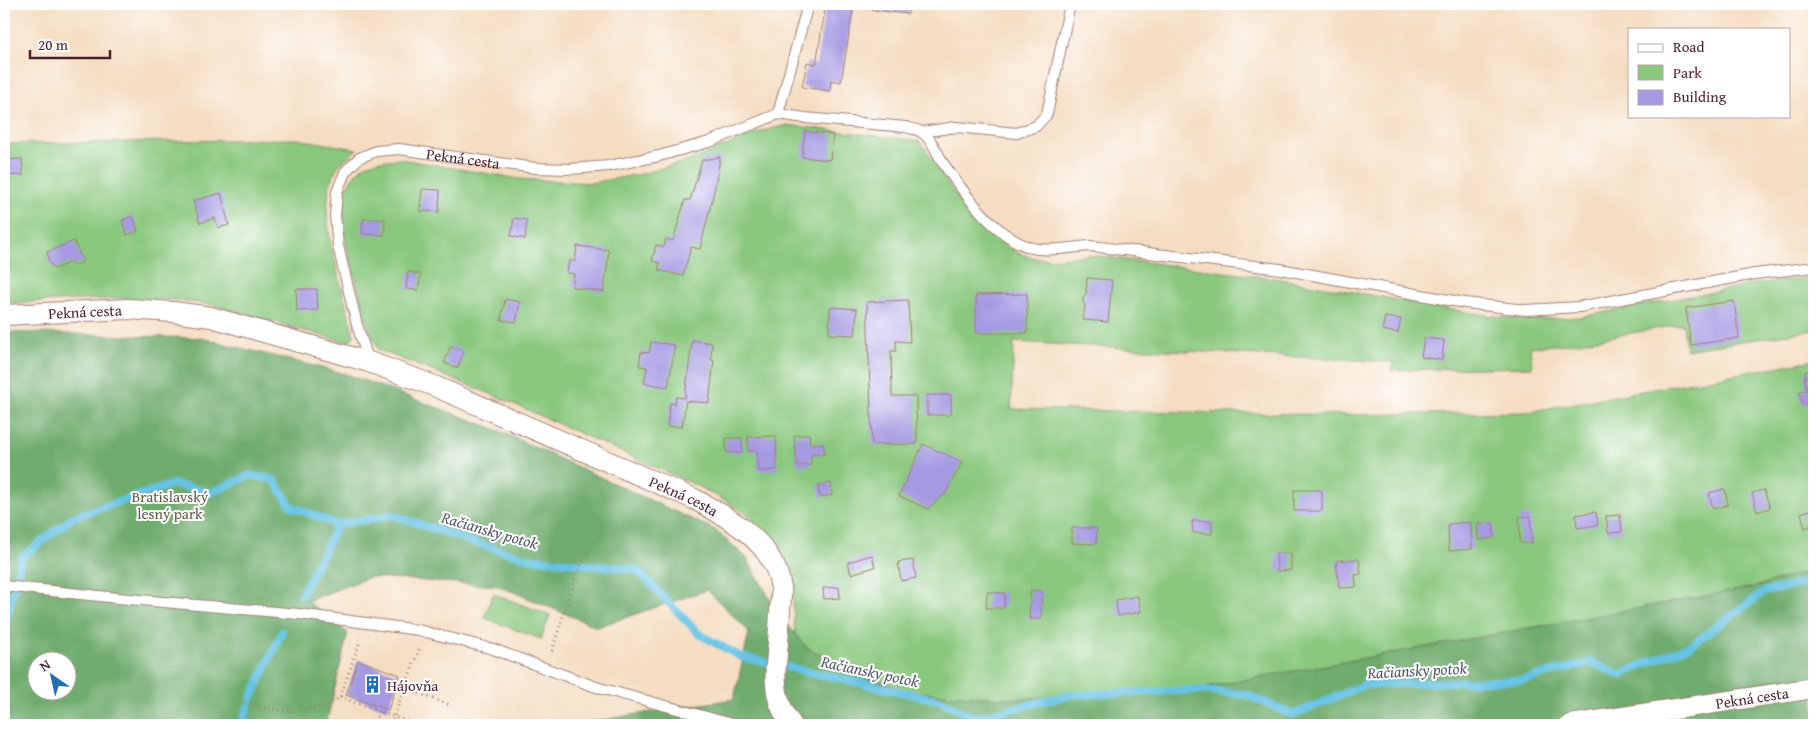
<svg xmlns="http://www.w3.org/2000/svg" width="1818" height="729" viewBox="0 0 1818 729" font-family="'Gentium Book Plus',serif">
	<rect width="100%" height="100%" fill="#fff"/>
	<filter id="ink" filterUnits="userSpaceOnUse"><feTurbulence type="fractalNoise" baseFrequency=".02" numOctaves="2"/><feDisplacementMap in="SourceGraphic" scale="10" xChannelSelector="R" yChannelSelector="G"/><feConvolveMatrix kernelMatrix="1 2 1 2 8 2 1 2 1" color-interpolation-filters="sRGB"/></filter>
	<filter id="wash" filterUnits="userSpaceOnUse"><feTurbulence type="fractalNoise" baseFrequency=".0096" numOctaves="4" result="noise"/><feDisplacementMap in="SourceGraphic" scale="20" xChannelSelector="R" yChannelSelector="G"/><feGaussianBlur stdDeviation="1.12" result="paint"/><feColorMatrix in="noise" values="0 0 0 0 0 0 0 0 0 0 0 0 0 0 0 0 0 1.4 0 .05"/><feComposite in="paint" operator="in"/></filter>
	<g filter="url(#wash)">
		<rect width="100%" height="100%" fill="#f4ddc1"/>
		<path fill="#8ac87e" stroke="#6a7454" d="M787,125l132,16c12,14 20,30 30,44 18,26 53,69 86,73 18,2 36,-1 53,-3l192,24 185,33 60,8 55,-3 175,-33 59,-7v53l-128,20 -3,-26 -109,19 -44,4 2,20 -141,3 2,-8 -379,-20 -3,67 338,6 178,-3 287,-52v210l-59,17 -543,99 -191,13 -111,-7 -52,-19 -52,-26 -11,-12 -4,-60 -5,-18 -8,-12 -31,-31 -21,-13 -26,-14 -204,-91 -117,-46 -11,-23 -22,-84 -3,-29 2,-22 7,-14 11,-12 14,-5 23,-2 119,20 72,4 50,-9 50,-14 68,-28z
			M297,139l60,10 -20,18 -8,20 -2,24 3,31 24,94 -5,5 -4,1 -132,-37 -38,-5 -44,-2 -127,5v-159z
			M493,594l57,21 -9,24 -57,-21z"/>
		<path fill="#6fac6d" stroke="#5c664c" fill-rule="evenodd" d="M4,332l197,6 145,36 147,54 222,102 31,27 32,56 28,34 52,26 52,19 111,7 191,-13 543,-99 59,-17v155h-1245l165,-26 15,-67 -42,-42 -110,37 -98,-41 -129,-9 -63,24 41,32 -22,92h-322zM38,662h30v30h-30z"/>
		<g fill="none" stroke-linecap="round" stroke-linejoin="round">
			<path stroke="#66c3e4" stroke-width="8" d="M301,595l36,-70
				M4,619l3,-2 14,-59 52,-41 100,-33 38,9 39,-18 24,5 17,26 46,19 56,-10 82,28 52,15 110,12 62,64 42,23 197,43 37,18 95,-23 135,-5 42,5 46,20 71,-30 159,-5 68,-18 28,13 72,-30 73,-53 50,-11
				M251,699l31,-67
				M241,725l7,-18"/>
		</g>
		<g id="blocks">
			<path fill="#a599e2" d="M826,4h28l-13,78 -10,-2 -1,11 -28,-4 5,-25 9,2z
				M873,4h36l-1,10 -36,-4z
				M805,131l28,4 -3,25 -28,-3z
				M720,157l-5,30 -15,62 -9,-2 -8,29 -25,-6 2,-7 -8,-2 4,-16 8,2 2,-8 7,2 12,-41h5l12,-40z
				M22,159l1,16 -19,1v-16z
				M422,189l18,1 -1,22 -19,-1z
				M221,193l8,32 -11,3 -3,-10 -15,5 -7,-22z
				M133,216l5,15 -11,4 -5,-15z
				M514,218l13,2 -2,19 -14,-3z
				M363,219h22l-1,16 -22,-1z
				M74,241l9,21 -10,4 -2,-4 -17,7 -6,-9 1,-1 -2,-7z
				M577,246l32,4 -5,42 -32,-5 2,-13 -7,-1 2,-12h6z
				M408,272l13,2 -3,16 -12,-1z
				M1087,278l25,2 -4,42 -25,-2 2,-15 -2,-3v-5l3,-3z
				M296,289h21l1,21 -21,1z
				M1027,294v39h-51v-38z
				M505,299l15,3 -4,20 -15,-2z
				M908,300l2,42 -14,-1v10h-5l1,45h24l1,48 -45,1 -5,-143z
				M1734,301l5,37 -48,7 -5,-37z
				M830,307l27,2 -2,26 -26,-1z
				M1385,317l16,2 -3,14 -16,-3z
				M1424,338l20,2 -2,20 -21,-3z
				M692,340l20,3 -1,17h3l-5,43 -23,-2 -4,26 -15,-1 3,-23 5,1 1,-7 9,1z
				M651,342l24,3 -7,42 -24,-4 3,-16 -8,-1 2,-14 8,1z
				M451,346l13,5 -6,17 -14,-5z
				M1814,370v33l-12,2 -3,-14 8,-1 -3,-12h2l-1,-6z
				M927,395h24v20h-24z
				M809,434l1,11 13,-2 2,11 -14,1v10l-14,1 -3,-30z
				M776,436l1,34 -19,1 -1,-20h-9v-14z
				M726,438h16v15l-16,-1z
				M923,444l39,18 -16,31 -18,16 -29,-13z
				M831,483l1,12 -12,2 -2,-12z
				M1725,489l3,16 -15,4 -4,-16z
				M1294,490h28v21h-28z
				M1764,490l6,18 -13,4 -5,-19z
				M1814,509v16l-9,3 -4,-15z
				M1596,512l2,13 -21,3 -1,-13z
				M1620,515l2,17 -14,1 -2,-17z
				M1530,516l2,27h-12l-1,-26z
				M1192,521h20v13l-19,-1z
				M1471,522l1,27 -23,2 -1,-27z
				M1493,523l1,15 -16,2 -1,-16z
				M1072,528h25l-1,16 -24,-1z
				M1276,553h15v17l-14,1z
				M872,555l3,12 -24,7 -3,-12z
				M1359,559l2,15 -6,1 1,12 -17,1 -3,-27z
				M913,560l3,18 -15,3 -3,-19z
				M839,587l1,11 -16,1 -1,-11z
				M1031,590l11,1 -1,28h-12z
				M987,592l18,1 -1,15h-18z
				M1138,596l3,16 -23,4 -2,-16z
				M358,660l42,15 -12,35 -42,-15z"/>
		</g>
	</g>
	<g filter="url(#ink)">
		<use href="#blocks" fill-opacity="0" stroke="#9f7e76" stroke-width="1"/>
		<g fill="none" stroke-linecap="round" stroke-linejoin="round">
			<defs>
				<g id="service">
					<path d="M778,114l30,-110"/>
					<path d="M922,132l34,-5 61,6 19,-7 11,-12 23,-110"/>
					<path id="s1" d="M369,362l-12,-37 -19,-79 -3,-30 2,-24 8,-20 14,-14 17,-7 23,-2 136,19 35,1 39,-3 50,-10 50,-14 69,-28 27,4 101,9c5,2 11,2 15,5 10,5 16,21 22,31 20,29 57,81 95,86 17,2 36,-2 53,-3l189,23 185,34 60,7 54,-3 176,-33 59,-7"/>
					<path d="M4,586l114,12 181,16 119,16 75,19 103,38 140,38"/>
				</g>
				<g id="minor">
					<path id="s2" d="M4,315l125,-6 44,3 38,5 158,45 63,23 262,114c36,19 81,44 87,89 1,8 -1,16 -1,23 -1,18 -2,36 -4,53 -2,22 2,44 16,61"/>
					<path id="s3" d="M1570,725l244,-37"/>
				</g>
			</defs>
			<use href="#service" stroke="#9f7e76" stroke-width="12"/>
			<use href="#minor" stroke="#9f7e76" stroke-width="22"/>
			<path stroke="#9f7e76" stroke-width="3" stroke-dasharray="1 4" stroke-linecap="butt" d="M552,651l25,-79 14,-23
				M405,688l45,17
				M340,697l77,28
				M245,701l19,7 22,3 26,-2 16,-4 12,-8 20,-56
				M371,725l10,-14
				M391,725l28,-76"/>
			<use href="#service" stroke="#fff" stroke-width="10"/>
			<use href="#minor" stroke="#fff" stroke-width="20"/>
		</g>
	</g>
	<defs>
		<symbol id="building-bare" viewBox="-9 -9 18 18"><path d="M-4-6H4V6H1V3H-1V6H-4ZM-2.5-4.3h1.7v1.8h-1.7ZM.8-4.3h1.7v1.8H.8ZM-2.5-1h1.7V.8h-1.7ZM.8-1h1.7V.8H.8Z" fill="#1f6fb2" stroke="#fff" stroke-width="2.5" paint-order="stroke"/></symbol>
	</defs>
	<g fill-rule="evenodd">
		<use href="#building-bare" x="360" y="672" width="25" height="25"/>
	</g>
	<g text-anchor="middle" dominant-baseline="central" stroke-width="4" stroke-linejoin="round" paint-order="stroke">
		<g font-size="15" fill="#4a1f2b" stroke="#fff">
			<text stroke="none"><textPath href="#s1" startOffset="322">Pekná cesta</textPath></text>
			<text stroke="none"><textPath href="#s2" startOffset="81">Pekná cesta</textPath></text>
			<text stroke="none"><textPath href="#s2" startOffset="714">Pekná cesta</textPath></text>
			<text stroke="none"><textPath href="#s3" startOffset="184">Pekná cesta</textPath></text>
		</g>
		<g font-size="15" fill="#605a48" stroke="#fff">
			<text x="170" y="496">Bratislavský<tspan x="170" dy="17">lesný park</tspan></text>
		</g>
		<g font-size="15" fill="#4a1f2b" stroke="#fff" text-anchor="start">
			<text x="387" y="685">Hájovňa</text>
		</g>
		<g font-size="16" font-style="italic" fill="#54586c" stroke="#fff">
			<text transform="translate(490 530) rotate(16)">Račiansky potok</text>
			<text transform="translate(1417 670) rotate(-3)">Račiansky potok</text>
			<text transform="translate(870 671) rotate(12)">Račiansky potok</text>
		</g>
	</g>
	<rect width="1818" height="729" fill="none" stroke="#fff" stroke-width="20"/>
	<rect x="1628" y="28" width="162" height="90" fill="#ffffff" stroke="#b7a5aa"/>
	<rect x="1638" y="44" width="25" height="8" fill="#ffffff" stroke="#b7a5aa"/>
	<text x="1673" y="52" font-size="15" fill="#4a1f2b">Road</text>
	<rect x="1638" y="65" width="25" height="15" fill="#8ac87e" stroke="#b7a5aa"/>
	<text x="1673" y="78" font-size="15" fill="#4a1f2b">Park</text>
	<rect x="1638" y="90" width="25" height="15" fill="#a599e2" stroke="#b7a5aa"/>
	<text x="1673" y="102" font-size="15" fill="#4a1f2b">Building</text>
	<g transform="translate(52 676) rotate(326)"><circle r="24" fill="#ffffff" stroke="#b7a5aa"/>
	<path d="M0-4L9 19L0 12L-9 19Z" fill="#1f6fb2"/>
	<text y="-8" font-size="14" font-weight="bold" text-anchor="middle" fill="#4a1f2b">N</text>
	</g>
	<path d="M30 50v8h80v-8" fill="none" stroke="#4a1f2b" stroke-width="2.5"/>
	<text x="38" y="50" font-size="15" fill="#4a1f2b" stroke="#ffffff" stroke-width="4" paint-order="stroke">20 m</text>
</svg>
